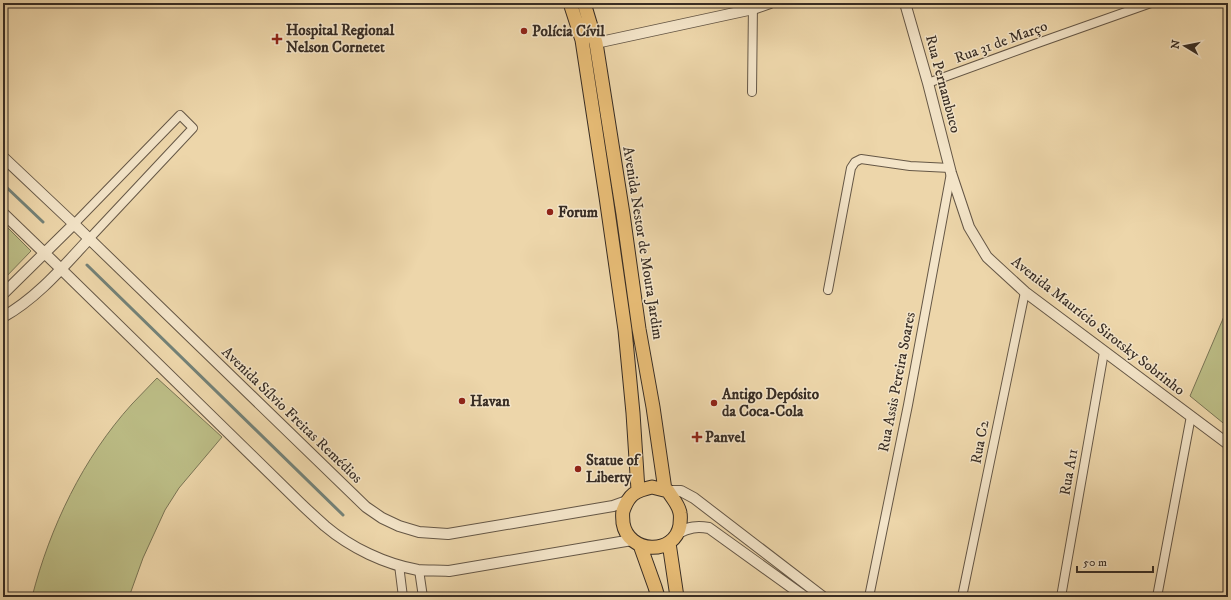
<svg xmlns="http://www.w3.org/2000/svg" width="1231" height="600" viewBox="0 0 1231 600" font-family="'IM FELL DW Pica',serif">
	<rect width="100%" height="100%" fill="#edd6aa"/>
	<filter id="stains"><feTurbulence type="fractalNoise" baseFrequency=".005" numOctaves="4"/><feColorMatrix values="0 0 0 0 .2 0 0 0 0 .09 0 0 0 0 .02 0 0 0 .5 -.17"/></filter>
	<radialGradient id="worn" r=".72"><stop offset=".6" stop-color="#630" stop-opacity="0"/><stop offset="1" stop-color="#630" stop-opacity=".3"/></radialGradient>
	<path fill="#bcbd86" stroke="#7a7555" d="M3,223l28,28 -28,29z
		M1228,307v120l-38,-31z
		M157,378l65,59 -43,51 -14,22 -22,48 -14,39h-97c18,-70 51,-139 100,-193 8,-9 17,-17 25,-26z"/>
	<g fill="none" stroke-linecap="round" stroke-linejoin="round">
		<path stroke="#738177" stroke-width="3" d="M3,184l40,38
			M87,265l256,250"/>
		<defs>
			<path id="minor" d="M928,83l107,-39 116,-41
				M752,92l1,-89
				M74,224l106,-109 13,13 -104,111
				M828,290l23,-122 4,-6 6,-3 49,7 40,2
				M399,565l4,32
				M419,570l4,27
				M869,597l39,-192 43,-232
				M962,597l63,-305
				M1061,597l43,-245
				M1157,597l34,-181"/>
			<path id="tertiary" d="M905,3l23,80 23,90 18,54 18,30 38,35 203,152
				M596,43l157,-34 17,-6
				M3,157l71,67 292,283 16,11 17,8 20,6 29,2 165,-28 14,-5
				M3,213l58,56 233,228c10,10 21,20 31,29 26,22 60,38 93,44 10,1 21,0 31,1l183,-31
				M3,294l71,-70
				M3,317c34,-19 60,-50 86,-78
				M668,491h13l13,7 129,99
				M678,533c11,-6 19,-7 31,-5l96,69"/>
			<path id="primary" d="M570,3l12,37 24,157 19,133 8,83 5,77
				M584,3l12,40 27,171 16,115 14,78 12,83
				M652,487l16,4c4,7 11,14 12,22 1,4 0,8 0,12 -5,31 -52,29 -57,-2 0,-4 -1,-8 0,-12 6,-17 12,-20 29,-24z
				M669,543l8,54
				M640,545l15,42 3,10"/>
		</defs>
		<use href="#minor" stroke="#655746" stroke-width="10"/>
		<use href="#tertiary" stroke="#655746" stroke-width="12"/>
		<use href="#primary" stroke="#382d24" stroke-width="15"/>
		<use href="#minor" stroke="#f3e4c8" stroke-width="8"/>
		<use href="#tertiary" stroke="#f3e4c8" stroke-width="10"/>
		<use href="#primary" stroke="#e6bb75" stroke-width="13"/>
	</g>
	<g fill="#8f2418" stroke="#f3e4c8" stroke-width="1.5">
		<circle cx="524" cy="31" r="4"/>
		<path d="M275 33h4v4h4v4h-4v4h-4v-4h-4v-4h4z"/>
		<circle cx="550" cy="212" r="4"/>
		<circle cx="462" cy="401" r="4"/>
		<circle cx="714" cy="403" r="4"/>
		<path d="M695 431h4v4h4v4h-4v4h-4v-4h-4v-4h4z"/>
		<circle cx="578" cy="469" r="4"/>
	</g>
	<g text-anchor="middle" dominant-baseline="central" stroke-width="3" stroke-linejoin="round" paint-order="stroke">
		<g font-size="15" font-weight="bold" fill="#382d24" stroke="#f3e4c8" text-anchor="start">
			<text x="286" y="30">Hospital Regional<tspan x="286" dy="17">Nelson Cornetet</tspan></text>
			<text x="532" y="31">Polícia Cívil</text>
			<text x="558" y="212">Forum</text>
			<text x="722" y="394">Antigo Depósito<tspan x="722" dy="17">da Coca-Cola</tspan></text>
			<text x="470" y="401">Havan</text>
			<text x="705" y="437">Panvel</text>
			<text x="586" y="460">Statue of<tspan x="586" dy="17">Liberty</tspan></text>
		</g>
		<g font-size="15" fill="#382d24" stroke="#f3e4c8">
			<text transform="translate(1001 42) rotate(-20)">Rua 31 de Março</text>
			<text transform="translate(943 84) rotate(75)">Rua Pernambuco</text>
			<text transform="translate(643 243) rotate(81)">Avenida Nestor de Moura Jardim</text>
			<text transform="translate(1098 326) rotate(38)">Avenida Maurício Sirotsky Sobrinho</text>
			<text transform="translate(897 382) rotate(-79)">Rua Assis Pereira Soares</text>
			<text transform="translate(292 415) rotate(44)">Avenida Sílvio Freitas Remédios</text>
			<text transform="translate(980 442) rotate(-79)">Rua C2</text>
			<text transform="translate(1069 472) rotate(-80)">Rua A11</text>
		</g>
	</g>
	<rect width="1231" height="600" fill="none" stroke="#edd6aa" stroke-width="16"/>
	<rect x="4" y="4" width="1223" height="592" fill="none" stroke="#382d24" stroke-width="2"/>
	<rect x="8" y="8" width="1215" height="584" fill="none" stroke="#382d24"/>
	<g transform="translate(1185 46) rotate(280)" stroke="#f3e4c8" stroke-width="3" paint-order="stroke">
	<path d="M0-3L7 15L0 10L-7 15Z" fill="#382d24"/>
	<text y="-6" font-size="11" font-weight="bold" text-anchor="middle" fill="#382d24">N</text>
	</g>
	<path d="M1077 566v6h76v-6" fill="none" stroke="#382d24" stroke-width="2"/>
	<text x="1083" y="566" font-size="12" fill="#382d24" stroke="#f3e4c8" stroke-width="3" paint-order="stroke">50 m</text>
	<rect width="100%" height="100%" filter="url(#stains)"/>
	<rect width="100%" height="100%" fill="url(#worn)"/>
</svg>
